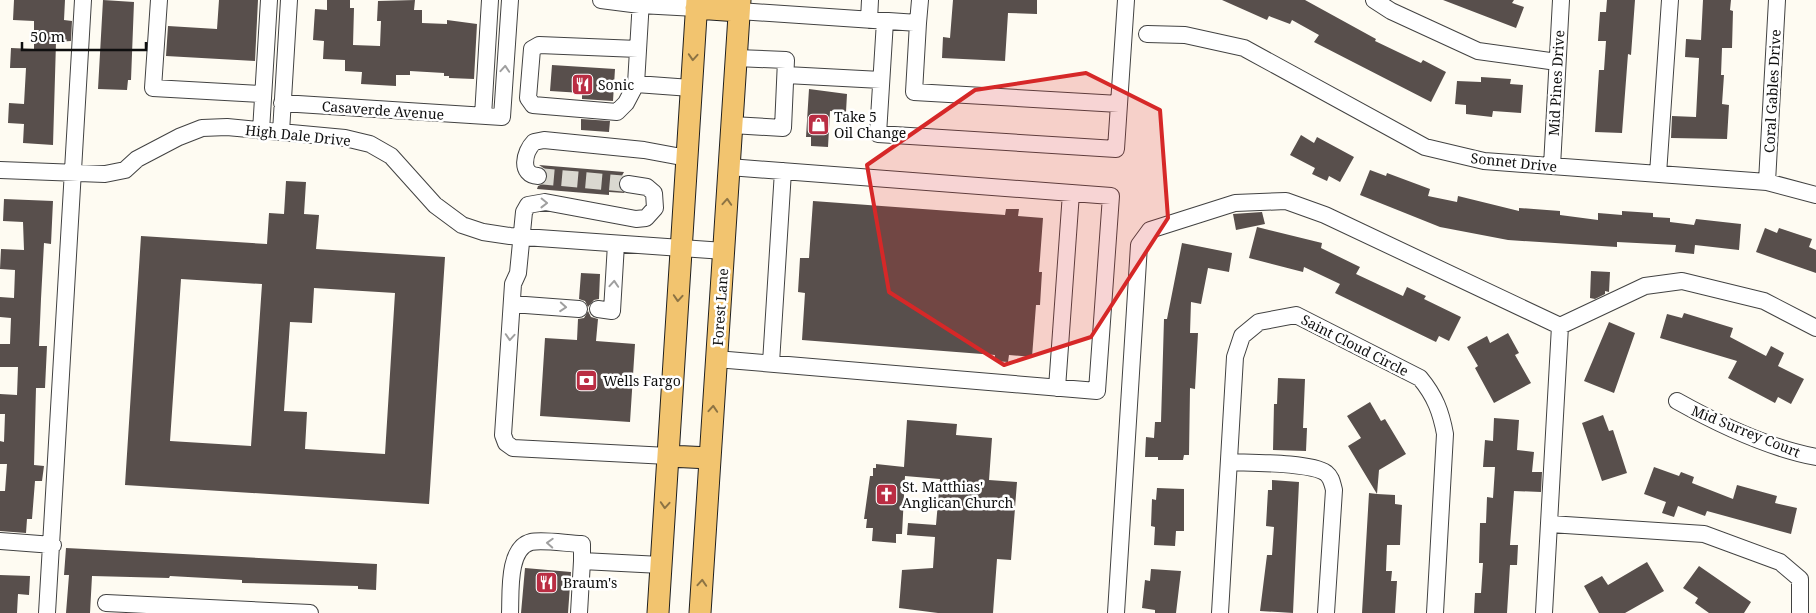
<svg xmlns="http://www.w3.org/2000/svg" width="1816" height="613" viewBox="0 0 1816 613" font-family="'Noto Serif',serif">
	<rect width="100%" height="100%" fill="#fefbf2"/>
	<path fill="#584f4c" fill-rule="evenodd" d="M14,0h51l-1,20 8,1 -1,20 -15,1 -3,103 -30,-2 1,-19 -16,-1 1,-20 15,1 2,-36h-16l1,-20 23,1v-28l-21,-1z
		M103,0l31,2 -3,78h-3l-1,10 -29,-1z
		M219,0h39l-3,61 -89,-5 2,-30 49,3z
		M327,0h23v8h4l-1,37 27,1 1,-25h-4l1,-20 37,-1 -1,10h8v13l25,1v-4l30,4 -3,55 -25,-1v-2h-5v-3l-34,-2v4h-14v11l-35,-2 1,-12 -17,-1v-11l-22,-1 1,-18 -11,-1 2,-31 12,1z
		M953,0h84v14l-29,-1 -3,48 -63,-3 1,-21 7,1z
		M1222,0h83l71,39 -1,2 46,22 2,-3 23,12 -15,30 -117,-60 5,-7 -27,-15 -2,4 -21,-8 -2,4z
		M1443,0h71l-2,3 12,4 -8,21z
		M1607,0h28l-4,55 -3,-1 -6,79 -27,-1 4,-62h5l2,-29h-8l2,-29h6z
		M1703,0h28l-1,10 3,1 -1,37h-10l-1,27h3l-2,29 7,1 -2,34 -56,-1 1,-22 24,1 3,-59 -14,-1 1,-18 15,1z
		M552,65l63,4 -2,32 -31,-2v-6l-32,-2z
		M1481,77l30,2 -1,5 13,1 -2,28 -28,-2 -1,6 -26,-3v-9l-11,-1 2,-23 24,1z
		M809,89l38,5 -1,18 -16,-1 -2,36 -17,-1v-9h-5z
		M581,119l29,2 -1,11 -28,-2z
		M1301,135l13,8 3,-6 37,20 -14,25 -11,-6 -2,5 -15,-7 3,-6 -25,-13z
		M539,165l85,7 -6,11 1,5 6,5 -16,-1v3l-72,-6 1,-3 7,-3 3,-5 -3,-9z
		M1370,170l16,6 1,-3 43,16 -2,7 29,6 1,-6 61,15v-3l41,3v4l38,5v-7l24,2v-4l31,2v4l17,1v4l24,3 2,-6 45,5 -2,26 -44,-5 -1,9 -19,-2 1,-7 -59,-3v5l-109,-7 -68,-13 -80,-32z
		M286,181l20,1 -2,32 15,1 -3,34 129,8 -16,247 -304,-19 16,-249 126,8 2,-31 15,1zM181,279l81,5 -11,162 -81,-5zM314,288l81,5 -10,161 -80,-5 2,-37 -23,-1 6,-89 22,1z
		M4,199l49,2 -2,43 -7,-1 -3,56 -2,47h8l-2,42h-9l-2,77 10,1 -2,15h-7l-3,38h-5l-1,14 -26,-2v-40h5l2,-27h-7v-23l4,1 1,-28h-5v-20l17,1 1,-28h-18v-23h10l1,-26 -11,-1v-20l14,1 1,-28 -15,-1 1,-20 23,1 -1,-28 -20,-1z
		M813,201l192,14 1,-6h13l-1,7 25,2 -4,54h3l-2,33h-4l-4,52 -23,-2 -1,7 -14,-1 1,-6 -193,-15 3,-47 -7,-1 2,-34h9z
		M1262,212l3,12 -29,6 -3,-16z
		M1257,227l65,16 -1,5 39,19 -4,7 47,22 4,-9 19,9 -2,3 37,18 -12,24 -10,-5 -3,6 -101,-49 5,-9 -36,-17 -1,5 -54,-14z
		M1765,228l12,5 2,-5 33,11 -3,8 7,3v23l-60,-21z
		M1182,243l50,10 -3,19 -21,-4 -7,36 -10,-2 -1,31h8l-3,56 -5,-1 -1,67h-5l-1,5h-25v-3h-13l1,-20 8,1 1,-16h6l3,-103h3z
		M1591,271l19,1 -1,20 -4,-1v3l-10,5 -5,-1z
		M581,273l19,1 -1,25 -5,1 -6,7 -3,-6 -6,-2z
		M588,311l3,6 7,2 -2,22 39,3 -5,78 -90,-6 5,-78 32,2 1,-21 6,-1z
		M1684,313l49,15 -3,9 36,19 5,-10 13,7 -6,13 26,13 -13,25 -13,-7 -3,6 -47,-25 9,-17 -77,-23 7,-24 15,4z
		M1609,322l26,11 -21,60 -30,-12z
		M1508,333l11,20 -4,2 16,28 -37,20 -19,-35 3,-2 -11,-19 20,-11 3,7z
		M1278,378l27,1 -2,49h4l-1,23 -33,-1 1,-46h3z
		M1370,402l11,19 4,-2 21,35 -27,16 -2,24 18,1v9l7,1 -2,40h-13l-1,26h6l-1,10h6l-2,32h-33l7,-120 8,1 -29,-48 13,-8 -14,-22z
		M1603,415l6,16 4,-1 14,43 -25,8 -20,-58z
		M1494,418l25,2 -2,30 17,2 -2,20h10l-1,20 -27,-1 -4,54h8l-1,20h-7l-3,48h-33l1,-20h6l2,-30h-4l1,-40h6l1,-26 6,1 2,-31h-12l2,-27 8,1z
		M907,420l50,4 -1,11 36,3 -3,42 28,2 -6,78 -14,-1 -4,54h-55l-39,-5 3,-38 31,-2 2,-31 -28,-2 1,-12 28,2 4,-46 -35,-3 -3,58h-6v9l-24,-2 1,-13h-7l1,-9h-3l6,-43h3v-8h3v-4l28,3z
		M1654,467l25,9 2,-4 13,5 -2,6 41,16 4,-14 40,11 -2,7 22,5 -6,26 -84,-23 -2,5 -27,-10 -4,11 -12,-4 4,-11 -22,-8z
		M1272,480l27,2 -6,131 -33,-2 7,-56h5l2,-28 -8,-1 2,-36h4z
		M1157,488l27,1v42h-8l-1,15 -21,-1 1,-18 -4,-1 1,-27 4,1z
		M66,548l311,16 -1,26 -18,-1v-3l-116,-3v-3l-72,-4 -1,2 -77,-2 -2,37h-24l3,-38h-5z
		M1647,562l17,29 -39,22h-26l-15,-27 18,-10 6,9z
		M1699,566l52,36 -7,11h-35l-14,-10 3,-5 -15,-10z
		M525,568l46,4 -3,41h-47z
		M1151,569l30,2 -5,42h-21v-3l-13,-2 3,-28 5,1z
		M0,575l30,1 -1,19 -11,-1 -1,19h-17z"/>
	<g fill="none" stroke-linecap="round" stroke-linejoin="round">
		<path stroke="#dad8d0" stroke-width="16" stroke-dasharray="16 8" stroke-linecap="butt" d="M538,176l90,8"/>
		<defs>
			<path id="minor" d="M159,0l-6,88 109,6
				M601,0l39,5 56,3
				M641,0l-5,84 55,4
				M1374,0l17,11 87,40 79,11
				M739,11l179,12 -4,69 205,12
				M869,20l1,-20
				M885,21l-7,113 238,15 10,-149
				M918,23l2,-23
				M1147,34l38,1 59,13 181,99 59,14 283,21 49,13
				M786,75l95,5
				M636,84l-10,19 -9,9 -84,-7 -5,-7 4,-49 7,-4 99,4
				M282,103l220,14 8,-117
				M483,116l7,-116
				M732,125l51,3 3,-68 -50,-2
				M261,131l8,-131
				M281,132l8,-132
				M1552,166l9,-166
				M0,170l105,4 20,-4 12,-11 42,-22 23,-9 25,-1 118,11 25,6 21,12 44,49 27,20 21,7 27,4 214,15
				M1658,174l12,-174
				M538,176c-19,-1 -14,-24 -4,-34l10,-2 100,10 43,8
				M1767,182l10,-182
				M628,184l19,3 7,6 1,15 -9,10 -10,1 -91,-17 -17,3 -4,7 -6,61 -5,11 -10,151 3,8 7,5 155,8
				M512,304l67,5
				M598,309l14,2 4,-67
				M716,359l381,32 14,-195 -382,-29
				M771,363l12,-192
				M1057,388l14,-195
				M1677,401c43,24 91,47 139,56
				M1229,462c21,1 81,0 97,11 6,5 6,10 8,17l-8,123
				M1550,524l154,10 76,28 20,17v34
				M0,541l53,4
				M106,603l204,10
				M47,613l36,-613
				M510,613c1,-19 -3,-65 21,-71 12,-3 38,2 51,2v17
				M579,613l3,-52 79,4
				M1116,613l23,-368 11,-15 85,-27 51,-2 39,14 235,111
				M1220,613l15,-256 7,-21 17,-14 37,-7 124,63c15,18 21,34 25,56l-10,179
				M1544,613l16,-287 85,-40 37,-5 82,20 52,27"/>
			<path id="major" d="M696,8l43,3
				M668,456l42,2
				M658,613l39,-613
				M700,613l40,-613"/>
		</defs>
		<use href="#minor" stroke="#424242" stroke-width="18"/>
		<use href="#major" stroke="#202020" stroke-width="23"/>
		<use href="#minor" stroke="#fff" stroke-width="16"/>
		<use href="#major" stroke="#f2c46f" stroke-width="21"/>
	</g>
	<defs><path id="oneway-chevron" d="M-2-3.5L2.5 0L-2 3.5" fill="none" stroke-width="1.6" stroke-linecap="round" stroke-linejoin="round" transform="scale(1.25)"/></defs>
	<g stroke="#8c7344">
		<use href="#oneway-chevron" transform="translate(693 57) rotate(94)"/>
		<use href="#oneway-chevron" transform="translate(727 202) rotate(-86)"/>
		<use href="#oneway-chevron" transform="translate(678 298) rotate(94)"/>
		<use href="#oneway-chevron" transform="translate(713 409) rotate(-86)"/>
		<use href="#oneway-chevron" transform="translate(665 505) rotate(94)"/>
		<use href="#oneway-chevron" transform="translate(702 583) rotate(-86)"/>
	</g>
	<g stroke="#9f9f9f">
		<use href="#oneway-chevron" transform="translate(505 69) rotate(-86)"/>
		<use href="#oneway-chevron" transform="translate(544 203) rotate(1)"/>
		<use href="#oneway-chevron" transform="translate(614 284) rotate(-86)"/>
		<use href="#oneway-chevron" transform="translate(563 307) rotate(4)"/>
		<use href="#oneway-chevron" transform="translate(510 337) rotate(94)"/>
		<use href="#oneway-chevron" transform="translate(550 543) rotate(-177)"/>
	</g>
	<path fill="#d62828" fill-opacity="0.2" stroke="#d62828" stroke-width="4" stroke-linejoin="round" d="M1086,73l74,37 8,108 -77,119 -87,28 -115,-73 -22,-127 108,-75z"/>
	<defs>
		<symbol id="restaurant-square" viewBox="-11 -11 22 22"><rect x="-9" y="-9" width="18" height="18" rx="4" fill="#ba2d43" stroke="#fff"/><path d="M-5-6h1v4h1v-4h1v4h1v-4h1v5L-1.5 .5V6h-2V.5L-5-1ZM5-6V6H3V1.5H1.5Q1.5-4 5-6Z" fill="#fff"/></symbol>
		<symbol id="shop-square" viewBox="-11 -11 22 22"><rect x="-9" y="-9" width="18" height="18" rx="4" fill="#ba2d43" stroke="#fff"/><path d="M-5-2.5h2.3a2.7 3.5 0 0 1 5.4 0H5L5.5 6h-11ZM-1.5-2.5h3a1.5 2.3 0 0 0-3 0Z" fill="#fff"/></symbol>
		<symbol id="bank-square" viewBox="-11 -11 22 22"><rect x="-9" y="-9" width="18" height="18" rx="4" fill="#ba2d43" stroke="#fff"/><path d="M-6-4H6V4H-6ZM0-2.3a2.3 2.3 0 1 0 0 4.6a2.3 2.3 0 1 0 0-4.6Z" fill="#fff"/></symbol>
		<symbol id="church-square" viewBox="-11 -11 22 22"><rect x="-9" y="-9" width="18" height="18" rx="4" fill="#ba2d43" stroke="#fff"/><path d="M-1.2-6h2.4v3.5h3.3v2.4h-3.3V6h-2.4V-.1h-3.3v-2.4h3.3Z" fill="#fff"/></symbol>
	</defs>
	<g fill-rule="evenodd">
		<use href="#restaurant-square" x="570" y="72" width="25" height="25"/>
		<use href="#shop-square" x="806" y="112" width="25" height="25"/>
		<use href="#bank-square" x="574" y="368" width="25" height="25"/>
		<use href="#church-square" x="874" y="482" width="25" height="25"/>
		<use href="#restaurant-square" x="534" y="570" width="25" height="25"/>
	</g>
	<g text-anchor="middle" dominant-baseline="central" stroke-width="5" stroke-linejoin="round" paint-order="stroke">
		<g font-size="14" fill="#0f0f0f" stroke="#fff">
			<text transform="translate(1556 83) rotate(-87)">Mid Pines Drive</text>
			<text transform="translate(1772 91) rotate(-87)">Coral Gables Drive</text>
			<text transform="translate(383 110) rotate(4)">Casaverde Avenue</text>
			<text transform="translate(298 135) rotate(6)">High Dale Drive</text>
			<text transform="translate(1514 162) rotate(6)">Sonnet Drive</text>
			<text transform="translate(720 307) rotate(-86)">Forest Lane</text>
			<text transform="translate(1355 345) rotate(27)">Saint Cloud Circle</text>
			<text transform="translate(1746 431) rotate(22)">Mid Surrey Court</text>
		</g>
		<g font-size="14" fill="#0f0f0f" stroke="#fff" text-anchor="start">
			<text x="598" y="84">Sonic</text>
			<text x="834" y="116">Take 5<tspan x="834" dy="16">Oil Change</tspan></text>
			<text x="603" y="380">Wells Fargo</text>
			<text x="902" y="486">St. Matthias'<tspan x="902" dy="16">Anglican Church</tspan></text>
			<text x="563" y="582">Braum's</text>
		</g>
	</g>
	<path d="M22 42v8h124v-8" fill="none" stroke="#0f0f0f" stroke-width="2.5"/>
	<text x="30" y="42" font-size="15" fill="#0f0f0f" stroke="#ffffff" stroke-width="4" paint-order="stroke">50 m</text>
</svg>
